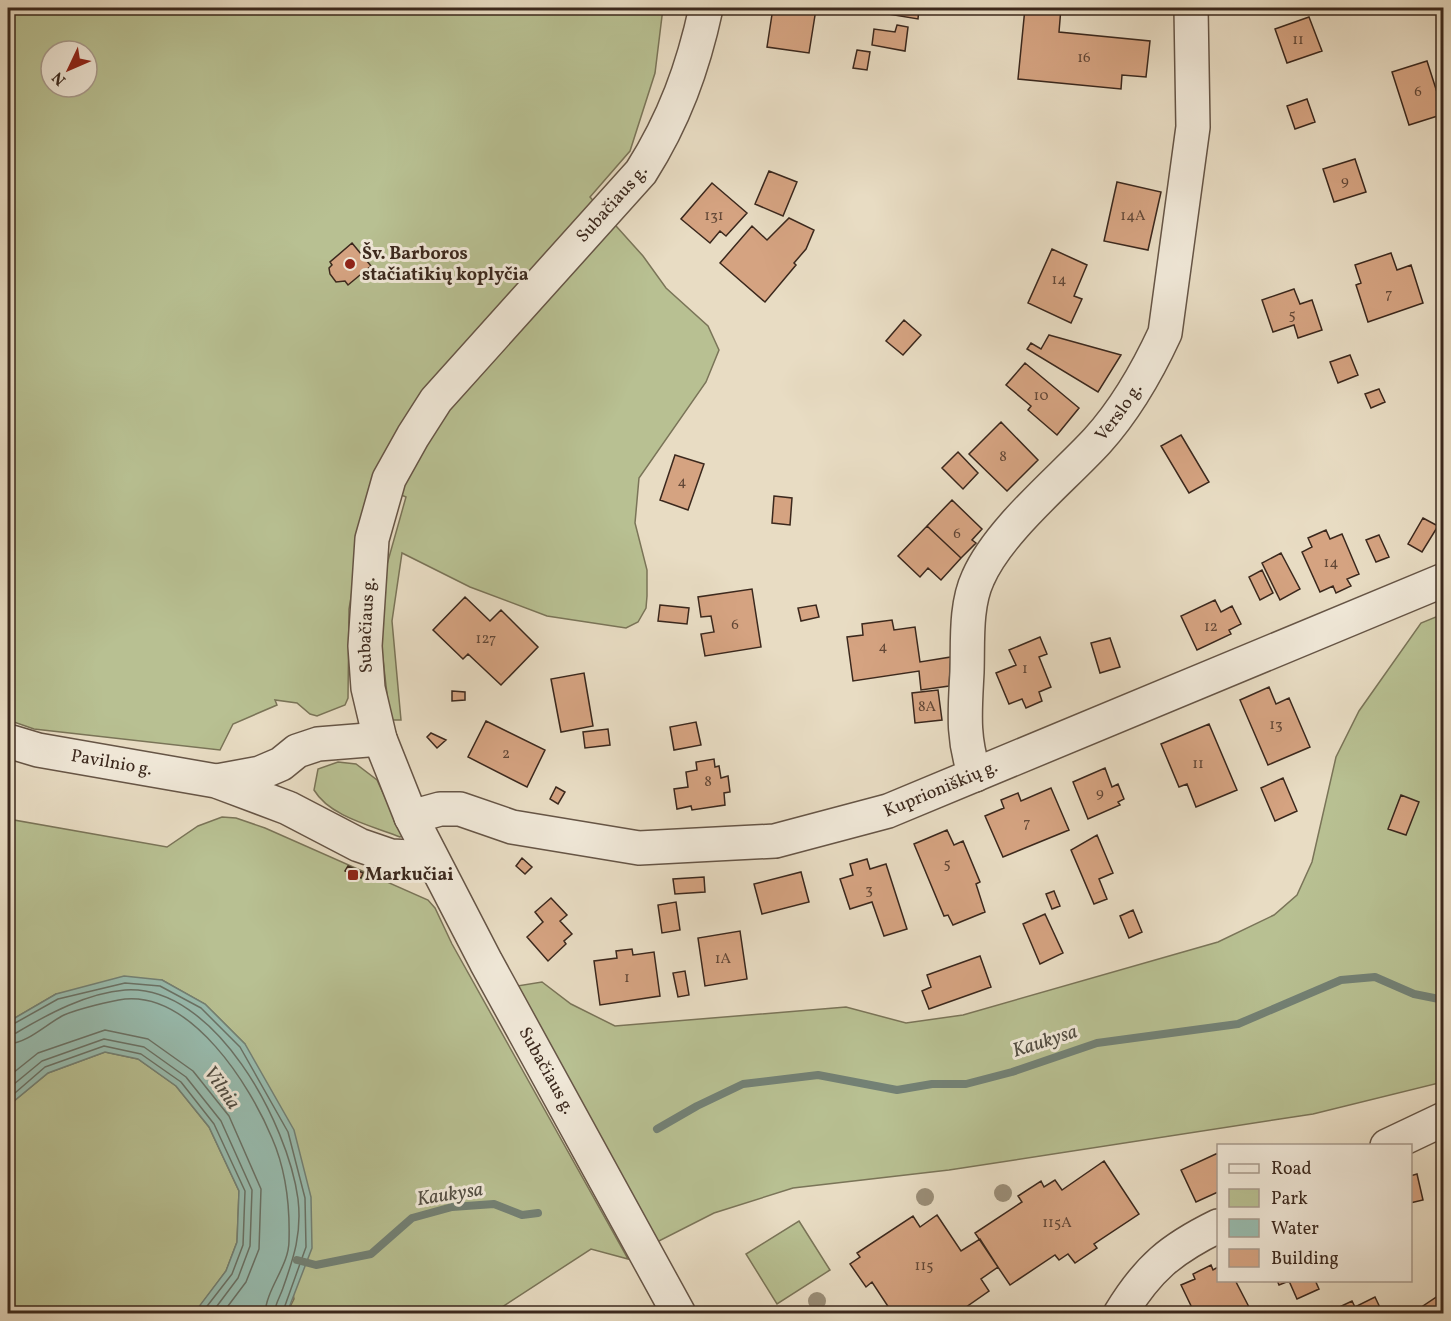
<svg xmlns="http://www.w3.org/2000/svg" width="1451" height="1321" viewBox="0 0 1451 1321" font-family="Vollkorn,serif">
	<rect width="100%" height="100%" fill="#e8dcc3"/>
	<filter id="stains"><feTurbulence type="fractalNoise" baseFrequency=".00333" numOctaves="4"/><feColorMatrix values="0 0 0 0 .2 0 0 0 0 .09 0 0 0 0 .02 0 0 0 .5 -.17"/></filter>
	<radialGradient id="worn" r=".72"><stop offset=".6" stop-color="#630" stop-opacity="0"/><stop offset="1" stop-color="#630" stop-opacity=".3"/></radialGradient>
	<path fill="#b8c092" stroke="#7a7458" stroke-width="1.5" fill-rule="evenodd" d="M8,8h655l-8,65 -25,78 -40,46 53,59 23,32 42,38 11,24 -13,32 -67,96 -4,45 12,47v26l-1,12 -8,14 -12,6 -79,-12 -77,-29 -68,-34 -10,68 9,99h-11l-9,-78 3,-67 22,-78 -28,-12 -14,37 -15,87 -1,89 -3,7 -28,11 -7,-2 -13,-11 -22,-3 2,5 -44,19 -13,26 -186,-21 -26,-9zM51,51h36v36h-36z
		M1443,614v468l-130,32 -364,56 -156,18 -79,25 -57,29 -140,-256 25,-4 29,22 44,22 231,-19 60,16 57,-8 255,-73 56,-27 23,-20 15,-33 24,-105 23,-46 62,-88z
		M338,762l18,2 21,16 26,56 -3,1c-27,-11 -70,-20 -86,-47l4,-21z
		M222,817l14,1 29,10 163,72 7,8 17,36 176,315 -37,-10 -98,64h-206l7,-14 -49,-255 -40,-40 -43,-24 -106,14 -48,28v-203l159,28 31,-21z
		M105,1052l33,7 38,27 33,41 30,64 -2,51 -11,29 -28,38 -10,4 -180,1v-208l40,-33z
		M799,1221l31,49 -53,34 -31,-50z"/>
	<path fill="#98bcaf" stroke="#738175" stroke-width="1.5" d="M124,976l38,4 43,24 40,40 49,86 17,67 1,51 -25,65h-99l10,-5 28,-37 11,-29 2,-51 -30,-64 -33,-41 -38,-27 -33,-7 -57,21 -40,33v-84l48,-28z"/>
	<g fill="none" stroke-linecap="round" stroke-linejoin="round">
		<path stroke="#6a7266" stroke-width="1.5" d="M8,1027l50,-28 67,-16 35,3 41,22 39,39 48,85 17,66 1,49 -24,67
			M8,1035l8,-2c32,-19 71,-40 109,-43 90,-6 163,134 173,209 4,34 -4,58 -15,89 -3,9 -8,16 -9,26
			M8,1044c20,-1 38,-20 56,-29 14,-6 46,-14 61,-16 67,-6 125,86 147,139 14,32 18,69 17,103 0,25 -23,48 -24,73
			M8,1077l30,-24 67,-23 43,9 45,32 36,45 32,73 -2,60 -13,33 -24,32
			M8,1089l34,-28 62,-22 40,8 42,30 35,44 31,69 -2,56 -12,32 -27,36
			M8,1099l37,-32 59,-21 37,8 40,28 33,42 31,67 -2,54 -11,29 -31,40"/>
		<path stroke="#738175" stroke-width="8" d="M657,1129l40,-23 46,-22 75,-9 79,15 35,-6h34l46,-12 85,-29 141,-19 103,-44 34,-3 39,17 30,6
			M297,1260l19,5 55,-11 41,-36 40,-11 42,-3 28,11 16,-2"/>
	</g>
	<path fill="#d5a381" stroke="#3b281d" stroke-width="1.5" d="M773,8l43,1 -7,44 -42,-6z
		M852,8h67l-1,11z
		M1025,8h36l-2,24 91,9 -4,36 -24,-2 -1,14 -103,-10z
		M1309,17l13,34 -35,12 -12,-34z
		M897,25l11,2 -3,24 -33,-6 2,-16 21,3z
		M857,50l13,2 -3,18 -14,-2z
		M1427,61l17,53 -35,11 -17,-53z
		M1307,99l8,23 -20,7 -8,-23z
		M1355,159l11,33 -32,10 -11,-33z
		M769,171l28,11 -14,34 -28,-12z
		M1117,182l44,10 -13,58 -44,-9z
		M712,183l35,30 -21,23 -6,-5 -10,12 -29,-24z
		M789,218l25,12 -8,19 -12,14 2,2 -31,37 -45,-39 32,-37 15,14z
		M352,243l19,23 -23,19 -3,-4 -9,1 -6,-8 -1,-6 3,-3 -2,-3z
		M1052,249l35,16 -13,31 8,3 -11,24 -43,-20z
		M1391,253l6,17 14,-5 12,38 -55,19 -12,-37 5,-2 -6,-18z
		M1294,289l6,15 12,-4 10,30 -24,8 -4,-13 -21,7 -11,-32z
		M904,320l17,15 -18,20 -17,-14z
		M1049,335l72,20 -23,37 -71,-43 4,-6 10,6z
		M1350,355l8,20 -20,8 -8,-21z
		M1025,363l54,45 -22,27 -29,-25 3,-4 -25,-21z
		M1379,389l6,13 -14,6 -6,-14z
		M1001,422l37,38 -31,31 -38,-37z
		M1181,435l28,47 -20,11 -28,-47z
		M958,452l20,21 -15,16 -21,-21z
		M675,455l29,9 -16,46 -28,-10z
		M774,496l18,2 -2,27 -18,-2z
		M952,500l30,29 -10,11 4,3 -15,15 -34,-32z
		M1423,518l15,8 -16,26 -14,-8z
		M927,526l34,32 -20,22 -13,-12 -8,9 -22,-21z
		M1326,530l4,9 12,-5 17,40 -12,5 4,7 -15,7 -3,-7 -13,6 -18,-40 10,-5 -4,-9z
		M1379,535l10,22 -13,5 -10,-22z
		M1281,553l19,36 -20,11 -18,-37z
		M1262,570l11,23 -13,7 -11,-23z
		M752,589l9,58 -56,9 -4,-22 13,-2 -3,-16 -10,1 -3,-20z
		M465,597l25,24 11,-11 37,37 -37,38 -33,-31 -5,5 -30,-29z
		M1215,600l6,12 11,-6 9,18 -12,6 2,4 -34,16 -16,-34z
		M660,605l29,3 -2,16 -29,-3z
		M816,605l3,12 -18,4 -3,-13z
		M892,620l2,10 21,-3 5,35 31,-5 -2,29 -28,4 -2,-19 -66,10 -6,-44 16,-2 -1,-11z
		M1040,637l7,17 -8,3 12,30 -12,5 3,9 -16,7 -4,-9 -13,5 -13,-31 20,-8 -7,-15z
		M1110,638l10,29 -20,6 -9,-30z
		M584,673l9,53 -32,6 -10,-53z
		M1269,687l7,17 13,-6 21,49 -42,18 -28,-65z
		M938,690l4,30 -27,3 -3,-30z
		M452,691l13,1v8l-13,1z
		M486,721l59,29 -18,37 -59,-30z
		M696,722l5,23 -27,5 -4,-23z
		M1209,724l28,66 -41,17 -9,-23 -8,3 -18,-43z
		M608,729l2,16 -25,3 -2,-16z
		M431,733l15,7 -9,8 -10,-11z
		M714,759l1,8 4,-1 2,12 7,-2 2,16 -6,1 1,12 -33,5 -1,-4 -14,3 -3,-20 14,-2 -2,-15 11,-2 -1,-8z
		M1105,768l7,19 6,-3 6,15 -6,3 2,3 -32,14 -15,-37z
		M1283,778l14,33 -22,10 -14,-33z
		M556,787l9,5 -7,12 -8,-5z
		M1051,788l18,42 -66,27 -18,-41 19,-8 -3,-8 17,-7 3,8z
		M1401,795l18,7 -13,33 -18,-6z
		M947,830l7,15 9,-4 17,41 -4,2 9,28 -32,13 -5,-10 -4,1 -30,-72z
		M1097,835l16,38 -14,6 8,20 -13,5 -23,-54z
		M522,858l10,9 -7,7 -9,-8z
		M867,859l3,10 16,-5 21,65 -23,7 -12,-34 -22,7 -10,-30 13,-4 -3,-11z
		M348,866l15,7 -2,5 -16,-7z
		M801,872l8,30 -47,12 -8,-30z
		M704,877l1,15 -30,2 -2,-15z
		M1054,891l6,15 -8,3 -6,-15z
		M551,898l16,17 -7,6 12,13 -8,7 2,3 -18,17 -21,-24 16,-15 -8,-10z
		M676,902l4,28 -18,3 -4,-28z
		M1133,910l9,22 -13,6 -9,-22z
		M1045,914l18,39 -23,11 -17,-40z
		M740,931l7,48 -42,7 -7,-48z
		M632,949l1,6 21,-3 6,44 -60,9 -6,-44 23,-3 -1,-7z
		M980,956l11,31 -62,22 -7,-18 9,-4 -4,-12z
		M685,971l4,24 -11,2 -5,-24z
		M1218,1153v39l-22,10 -15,-32z
		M1104,1161l35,53 -45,30 3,4 -22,15 -7,-9 -9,6 -4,-5 -45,30 -35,-52 47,-31 -4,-6 23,-15 3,6 11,-7 7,10z
		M1417,1174l6,26 -13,3v-27z
		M937,1215l24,36 19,-12 18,28 -17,12 8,12 -33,23h-63l-21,-32 -6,5 -16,-23 10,-7 -3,-4 56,-37 7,11z
		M1211,1265l2,5 5,-3v13h17l14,27 -8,7h-46l-14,-29 14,-6 -2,-5z
		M1277,1280h38l4,9 -22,10 -8,-18 -10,4z
		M1444,1292v22h-16l-5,-8z
		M1375,1297l8,17 -54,-2 23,-11 3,6z"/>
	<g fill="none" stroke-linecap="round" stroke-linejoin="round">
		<defs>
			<g id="minor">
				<path id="s1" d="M8,741l30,9 178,31 72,27 71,37 32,11 20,1 17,-5"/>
				<path id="s2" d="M975,775c-13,-37 -10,-64 -8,-103 1,-30 -2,-66 11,-94 21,-48 83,-98 119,-137 29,-32 50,-69 68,-108l28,-206 -2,-119"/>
				<path d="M217,781l43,-8 21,-9 16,-13 21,-7 62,-5"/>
				<path id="s3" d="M411,817l29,-8h20l52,18 127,21 136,-7 113,-30 556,-231"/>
				<path d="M1387,1146l57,-27"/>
				<path id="s4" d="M679,1314l-193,-352 -75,-145 -31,-78 -12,-51 -3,-42 7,-107 17,-60 24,-43 23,-36 205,-228c33,-52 52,-104 65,-164"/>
				<path d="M1120,1314c28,-46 51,-65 98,-88"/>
			</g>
		</defs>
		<use href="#minor" stroke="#665546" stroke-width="36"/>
		<use href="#minor" stroke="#f0e8d8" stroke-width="33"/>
	</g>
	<g fill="#9a8e78">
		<circle cx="1003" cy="1193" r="9"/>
		<circle cx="925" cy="1197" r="9"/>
		<circle cx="817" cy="1301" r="9"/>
	</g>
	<g fill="#8f2418" stroke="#f0e8d8" stroke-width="2">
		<circle cx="350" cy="264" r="6"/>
		<rect x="347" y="869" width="12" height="12" rx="3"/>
	</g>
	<g text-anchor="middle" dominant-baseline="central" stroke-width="6" stroke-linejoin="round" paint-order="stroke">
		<g font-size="15" fill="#624736">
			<text x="1298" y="40">11</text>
			<text x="1084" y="58">16</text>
			<text x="1418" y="92">6</text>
			<text x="1345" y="181">9</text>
			<text x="714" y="216">131</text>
			<text x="1133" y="216">14A</text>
			<text x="1059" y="280">14</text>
			<text x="1389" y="294">7</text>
			<text x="1292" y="315">5</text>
			<text x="1041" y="396">10</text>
			<text x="1003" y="457">8</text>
			<text x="682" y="482">4</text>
			<text x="957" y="534">6</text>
			<text x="1331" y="563">14</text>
			<text x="735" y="625">6</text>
			<text x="1211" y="627">12</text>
			<text x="486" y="639">127</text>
			<text x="883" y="647">4</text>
			<text x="1025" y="669">1</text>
			<text x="927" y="707">8A</text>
			<text x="1276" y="725">13</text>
			<text x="506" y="754">2</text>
			<text x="1198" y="764">11</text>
			<text x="708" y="782">8</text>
			<text x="1100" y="793">9</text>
			<text x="1027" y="823">7</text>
			<text x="947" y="864">5</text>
			<text x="869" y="890">3</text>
			<text x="723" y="959">1A</text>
			<text x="627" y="978">1</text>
			<text x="1057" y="1223">115A</text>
			<text x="924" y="1266">115</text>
		</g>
		<g font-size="18" fill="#3b281d" stroke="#f0e8d8">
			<text stroke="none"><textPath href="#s4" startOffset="1268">Subačiaus g.</textPath></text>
			<text stroke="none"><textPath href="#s2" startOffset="418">Verslo g.</textPath></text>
			<text stroke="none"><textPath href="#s4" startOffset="764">Subačiaus g.</textPath></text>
			<text stroke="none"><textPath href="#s1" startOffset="106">Pavilnio g.</textPath></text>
			<text stroke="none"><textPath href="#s3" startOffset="544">Kuprioniškių g.</textPath></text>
			<text transform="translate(546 1071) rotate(61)">Subačiaus g.</text>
		</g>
		<g font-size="18" font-weight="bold" fill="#3b281d" stroke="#f0e8d8" text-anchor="start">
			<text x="362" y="254">Šv. Barboros<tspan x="362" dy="21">stačiatikių koplyčia</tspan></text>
			<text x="365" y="875">Markučiai</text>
		</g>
		<g font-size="20" font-style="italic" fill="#524d42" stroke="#f0e8d8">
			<text transform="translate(1045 1042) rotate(-18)">Kaukysa</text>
			<text transform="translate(221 1088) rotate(55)">Vilnia</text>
			<text transform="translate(450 1195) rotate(-9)">Kaukysa</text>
		</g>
	</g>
	<rect width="1451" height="1321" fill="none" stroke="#e8dcc3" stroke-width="30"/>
	<rect x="9" y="9" width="1433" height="1303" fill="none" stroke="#3b281d" stroke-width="3"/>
	<rect x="15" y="15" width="1421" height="1291" fill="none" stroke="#3b281d" stroke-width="1.5"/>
	<rect x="1217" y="1144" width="195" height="138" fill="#f0e8d8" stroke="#a89b8d" stroke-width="1.5"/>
	<rect x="1229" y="1164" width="30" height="9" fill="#f0e8d8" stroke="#a89b8d" stroke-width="1.5"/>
	<text x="1271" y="1174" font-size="18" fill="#3b281d">Road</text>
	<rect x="1229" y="1189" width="30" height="18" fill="#b8c092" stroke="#a89b8d" stroke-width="1.5"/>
	<text x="1271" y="1204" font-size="18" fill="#3b281d">Park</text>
	<rect x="1229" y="1219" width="30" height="18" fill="#98bcaf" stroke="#a89b8d" stroke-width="1.5"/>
	<text x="1271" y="1234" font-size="18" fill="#3b281d">Water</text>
	<rect x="1229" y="1249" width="30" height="18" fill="#d5a381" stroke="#a89b8d" stroke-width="1.5"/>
	<text x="1271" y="1264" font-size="18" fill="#3b281d">Building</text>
	<g transform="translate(69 69) rotate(226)"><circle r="28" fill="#f0e8d8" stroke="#a89b8d" stroke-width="1.5"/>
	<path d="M0-4.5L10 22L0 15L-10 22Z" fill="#8f2418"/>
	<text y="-9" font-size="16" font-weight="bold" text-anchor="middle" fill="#3b281d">N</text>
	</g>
	<rect width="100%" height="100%" filter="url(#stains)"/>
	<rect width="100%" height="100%" fill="url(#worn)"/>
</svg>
